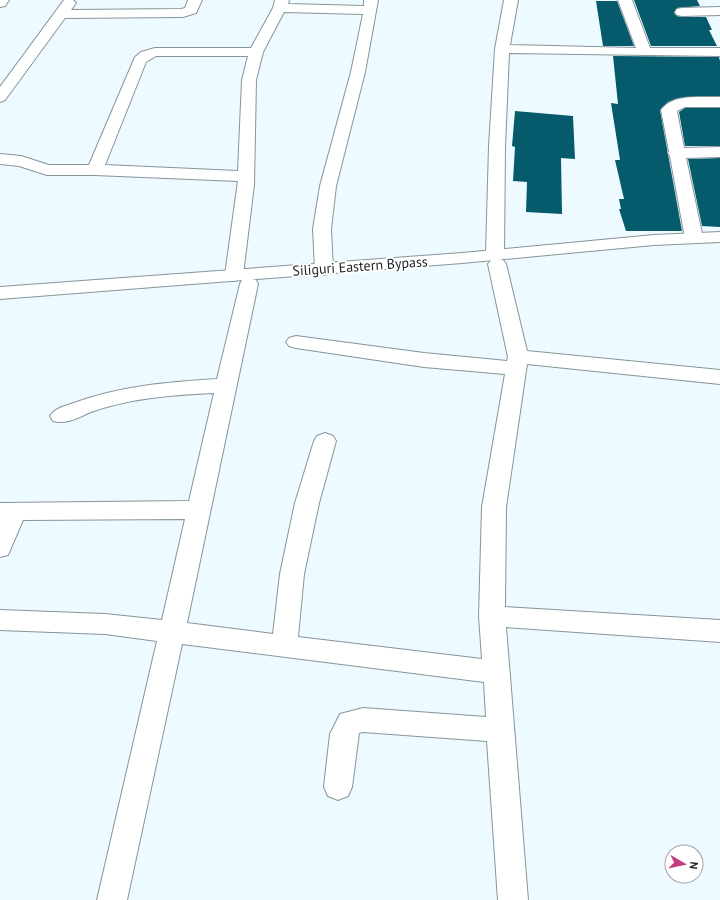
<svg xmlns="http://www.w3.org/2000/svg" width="720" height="900" viewBox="0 0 720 900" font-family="'PT Sans',sans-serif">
	<rect width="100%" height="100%" fill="#edfaff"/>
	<path fill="#055a6c" d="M634,0h63l3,6 -23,2 -3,5 3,3 5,1h24l6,13h-3l8,16h-66z
		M596,1h21l17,45h-31z
		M613,56l106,1 1,4v35l-42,2 -10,4 -8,8 22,121h-56l-7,-22h2l-2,-10h5l-9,-39h5l-9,-57 7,1z
		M685,108h35v38h-35l-6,-34z
		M515,111l58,5 2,43 -14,-1 1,56 -36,-2 1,-30 -14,-1 2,-34 -3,-1z
		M720,158v69l-18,-1 -14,-67z"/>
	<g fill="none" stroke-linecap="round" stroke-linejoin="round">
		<defs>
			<path id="minor" d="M0,0h9l-4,6 -5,1z
				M64,0h9l3,3 -5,7 110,-1 4,-1 3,-8h14l-6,13 -13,4 -118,1 -60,82 -5,2v-15z
				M275,0h14l-1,4 76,2v-6h14l-13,72 -29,114 -5,43 2,40 -2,4 -7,2 -7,-2 -2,-4 -2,-40 7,-43 31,-114 12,-58 -79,-2 -21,40 -7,28 -2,105 -11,90 -2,4 -7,2 -7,-2 -2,-4 13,-94 -143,-6h-48l-28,-9 -19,-2v-10l21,2 28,9h40l46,-108 6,-5 14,-4h96l22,-40zM156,56h92l-6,24 -4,91 -133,-6 41,-103z
				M504,0h14l-8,45 126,3 -18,-48h14l18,48h70v8l-211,-3 -4,93 -1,108 -3,4 -3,1 5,1 3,4 21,87 193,19v14l-193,-20 -21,143 -1,100 215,13v22l-214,-15 22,273h-30l-11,-159 -124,-9 -4,1 -7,54 -4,9 -10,4 -10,-4 -4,-9 6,-53 10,-20 23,-6 123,9 -2,-35 -302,-38 -55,256h-30l60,-259 -52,-7 -105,-4v-20l105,4 57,6 23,-101 -162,1 -15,35 -8,2v-54l189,-2 25,-108c-41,2 -84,5 -123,19 -12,5 -24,13 -38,9l-3,-5c5,-8 15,-10 24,-13 46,-17 94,-21 143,-24l23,-95 2,-4 7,-2 7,2 2,4 -71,339 86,11 7,-60 15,-71 19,-62 3,-5 8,-3 8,3 3,5 -17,62 -15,71 -6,63 184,22 -3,-43 3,-109 23,-133 -81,-7 -128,-19 -7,-2 -3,-4 3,-4 7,-2 128,17 83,8 1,-4 -20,-93 3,-4 3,-1 -5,-1 -3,-4 3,-108 6,-97z
				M720,7v8l-38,1 -5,-1 -2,-3 2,-3 5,-1z
				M700,97h20v10h-35l-8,4 7,37 36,-1v10l-34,1 17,80 -3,4 -6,1 -6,-1 -3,-4 -15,-82 -2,-3 1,-2 -8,-41c9,-12 25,-13 39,-13z"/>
			<path id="major" d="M720,232v10l-66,3 -192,18 -462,36v-12l462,-34 192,-18z"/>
		</defs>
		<use href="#minor" stroke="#85959a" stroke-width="2"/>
		<use href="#major" stroke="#85959a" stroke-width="2"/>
		<use href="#minor" fill="#fff" fill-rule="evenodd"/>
		<use href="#major" fill="#fff" fill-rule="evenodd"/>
	</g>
	<g text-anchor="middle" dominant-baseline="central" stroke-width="4" stroke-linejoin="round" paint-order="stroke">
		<g font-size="14" fill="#1a2022" stroke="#fff">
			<text transform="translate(360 266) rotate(-4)">Siliguri Eastern Bypass</text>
		</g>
	</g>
	<g transform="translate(684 864) rotate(99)"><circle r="19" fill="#ffffff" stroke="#a3a6a7"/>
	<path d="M0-3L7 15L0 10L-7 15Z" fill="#c43d7e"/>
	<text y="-6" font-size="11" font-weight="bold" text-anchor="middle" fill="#1a2022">N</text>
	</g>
</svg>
